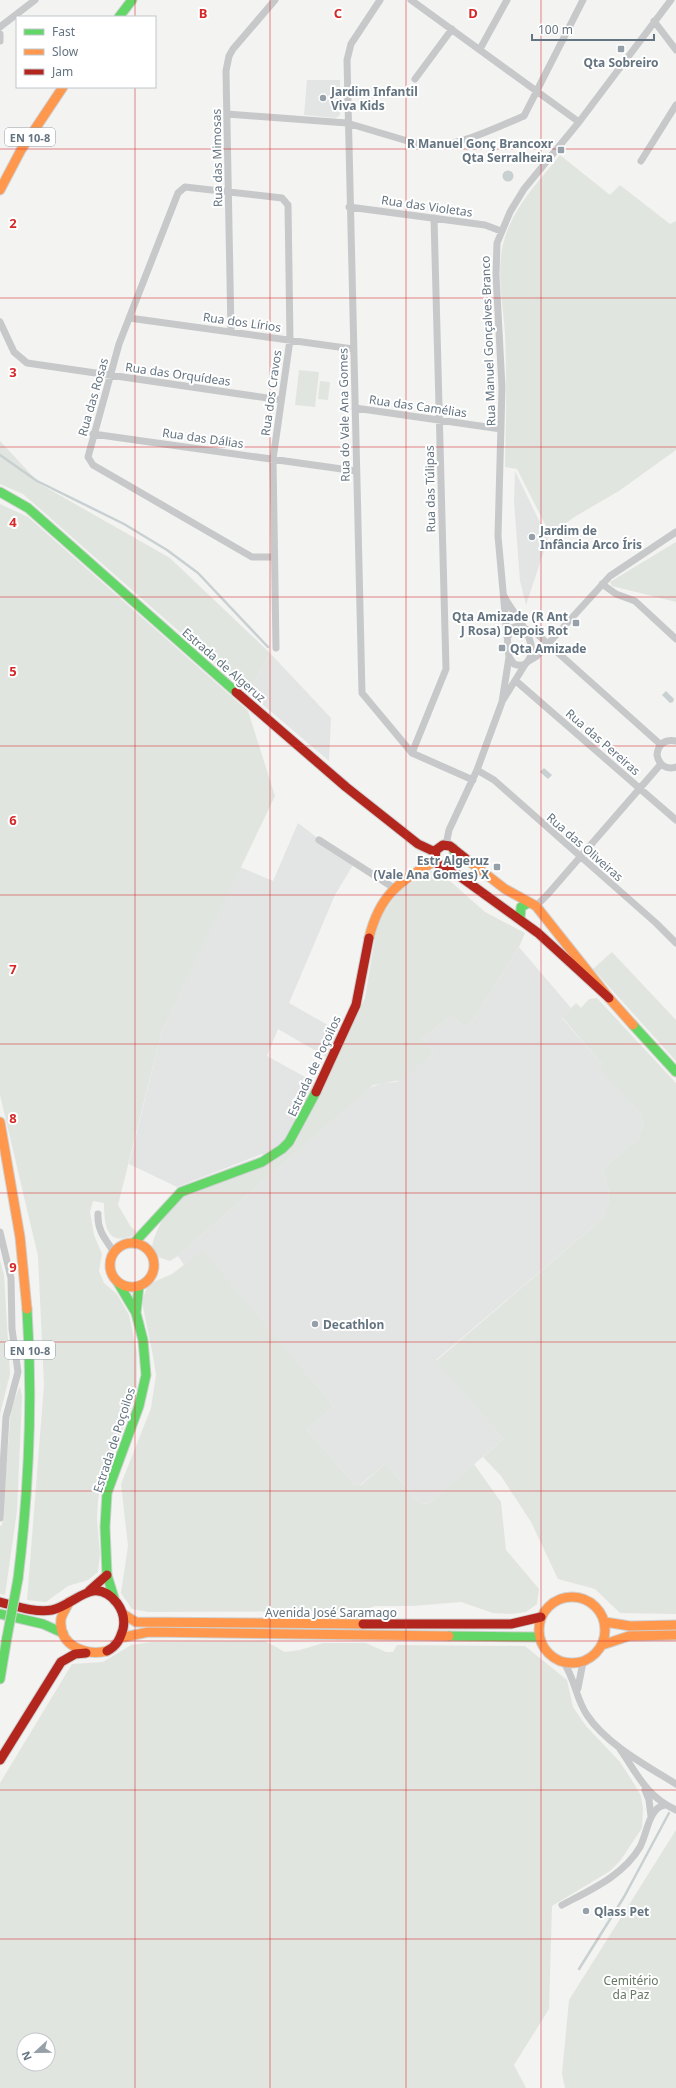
<svg xmlns="http://www.w3.org/2000/svg" width="676" height="2088" viewBox="0 0 676 2088" font-family="'Noto Sans',sans-serif">
	<rect width="100%" height="100%" fill="#f3f3f1"/>
	<path fill="#e3e5e4" d="M307,80h33v35l-5,3 -31,-3z
		M515,471l33,68 -22,66 -6,-24 -6,-79z
		M270,653l61,65 -2,43 -80,-68z
		M298,823l55,42 -18,30 -46,108 51,29 -12,26 -50,-29 -11,27 49,27 -24,49 -13,14 -14,10 -3,-2 -85,33 -48,-23 32,-130 79,-167 33,14z
		M519,947l52,61 -9,10 40,46 -3,3 41,46 3,10 -5,15 -33,29 -3,5 6,14 1,13 -1,11 -5,8 -167,142 67,79 -73,64 -7,1 -5,-2 -32,-39 -26,22 -6,-1 -47,-55 27,-23 -131,-155 -19,14 -6,-9 191,-168 13,-5 15,-1 37,-29 -12,-14 30,-24 12,13 8,-6z"/>
	<path fill="#e1e5df" fill-rule="evenodd" d="M560,155l50,40 10,-10 50,39 6,-3v229l-57,41 -43,25 -26,18 -33,-65 -12,-2c1,-45 2,-89 0,-134 -2,-31 -10,-65 0,-96 10,-32 35,-57 55,-82z
		M299,370l20,2 -4,35 -20,-2z
		M320,381l10,1 -2,18 -10,-1z
		M0,441l40,43 130,74 100,95 -21,40 -226,-199 -23,-10z
		M0,504l28,13 220,194 27,85 -114,238 -43,171 13,22 7,6c-30,16 -34,-5 -34,-30l-11,-2 -3,11 4,23 8,19 -3,17 5,12 13,11 12,21 8,38v40l-36,91 -3,16 -1,19 3,35 -2,18 -10,8 -20,6 -22,16 -19,-2 17,-215 -6,-129 -38,-161z
		M676,542v60l-64,-16 -2,-4z
		M431,871l19,10 35,31 40,21 -6,14 -47,75 -8,6 -12,-13 -30,24 12,14 -32,27 -29,5 -195,171 -8,5 -15,-5c-5,-9 -2,-16 2,-25 5,-13 15,-26 26,-34 6,-5 15,-7 22,-10 33,-13 69,-17 91,-46l69,-143 12,-72 8,-15 14,-21z
		M612,952l64,68v41l-83,-92z
		M597,998l79,85v531l-56,-1 -25,-24 -37,-10 -27,-57 -30,-46 -18,-19 20,-18 -67,-78 167,-143c9,-15 7,-31 -1,-46l3,-5 33,-29 5,-15 -3,-10 -42,-46 4,-3 -40,-47 14,-14 5,5 8,-9z
		M203,1250l131,156 -27,23 47,55 7,1 25,-22 32,39 5,2 7,-1 44,-39 27,38 5,48 33,39 -2,15 -11,8 -15,2 -18,-1 -32,-11 -48,4h-38l-15,5 -212,1 -16,-3 -11,-16 7,-47 -7,-62 30,-76 5,-33 -3,-19 -10,-49v-9l3,-8 5,-7 21,-9z
		M0,1260l4,15 6,99 -10,40z
		M20,1386l2,11 -5,114 -12,84 -5,-1v-68l2,-1 9,-118z
		M265,1641l20,11 15,-2 23,-7h43l20,9h7l4,-7 128,1 42,34 6,27 13,19 34,36 13,20 8,14 2,13 -1,19 -22,33 -10,10 -58,35 -3,103 -35,56 12,23h-526v-305l72,-119 31,-2 28,-17 21,-3zM24,2040h24v24h-24z
		M676,1830v258h-111l-3,-14 7,-74z"/>
	<path fill="#c8d0d2" d="M502.5 176a5.5 5.5 0 1 1 11 0a5.5 5.5 0 1 1-11 0Z
		M666,691l8,8 -1,3 -3,1 -8,-8z
		M544,768l8,7 -4,4 -8,-7z"/>
	<g fill="none" stroke-linecap="round" stroke-linejoin="round">
		<path stroke="#c8d0d2" stroke-width="2.5" d="M0,455l37,26 87,43 43,26 31,23 70,74
			M579,1969l45,-72 45,-84"/>
		<defs>
			<path id="fast" d="M119,17l13,-17
				M0,492l28,16 208,184
				M447,867l6,-3 3,-6 -3,-10
				M520,919l1,-12 7,-4
				M633,1025l43,47
				M134,1243l47,-51 81,-30 20,-13 7,-7 27,-50
				M136,1313l3,-27
				M18,1579c11,-90 15,-179 9,-270
				M115,1601l-8,-26 -2,-48 2,-34 32,-87 7,-31 -3,-35 -7,-27 -19,-32
				M0,1614l43,10 20,9
				M449,1636l90,1
				M0,1679l7,-42"/>
			<path id="slow" d="M0,190l21,-40 42,-63
				M465,858l40,31 31,17 73,92 24,27
				M369,938c10,-42 30,-57 66,-77
				M0,1122l20,115 7,72
				M110 1265a22 22 0 1 1 44 0a22 22 0 1 1-44 0Z
				M539 1630a33 33 0 1 1 66 0a33 33 0 1 1-66 0Z
				M69,1602c-2,5 -7,12 -8,17 -3,27 25,37 46,32
				M123,1614l13,8 227,2
				M605,1622l25,4 46,-1
				M120,1638l28,-6 301,4
				M602,1645l27,-9 47,-1"/>
			<path id="jam" d="M236,692l110,95 72,57 17,8
				M465,858l-15,-12 -7,-1 -7,5 -1,9 3,5 9,3 91,66 71,65
				M316,1092l40,-87 13,-67
				M89,1591l18,-16
				M0,1602c16,4 35,11 52,8 23,-5 42,-36 65,-7 6,8 8,17 6,26 -3,10 -6,17 -16,22
				M363,1624h148l30,-7
				M0,1760l61,-98 14,-8 11,-1"/>
		</defs>
		<use href="#fast" stroke="#cfd0d1" stroke-width="11"/>
		<use href="#slow" stroke="#cfd0d1" stroke-width="11"/>
		<use href="#jam" stroke="#cfd0d1" stroke-width="11"/>
		<path stroke="#c7c8c9" stroke-width="7" d="M380,0l-29,44 -4,16 15,633 50,60 61,27
			M411,0l168,122
			M654,21l22,29
			M0,27l35,-27
			M0,34v7
			M480,49l27,-49
			M415,79l37,-50
			M227,114l120,9 74,22c29,6 76,-18 103,-29l59,-116
			M641,161l35,-56
			M349,207l136,18 16,6
			M129,318l224,31
			M0,322l14,30 13,11 254,37
			M231,332l-5,-261 3,-15 4,-7 42,-49
			M355,408l146,21
			M93,434l263,37
			M274,557h-22l-159,-92 -5,-8 31,-113 59,-151 7,-6 97,11 6,7 2,135 -17,119 3,189
			M602,584l14,10 19,7 41,38
			M504,596c8,17 38,47 24,65 -3,5 -9,5 -14,3l-5,-7
			M524,628l12,5 11,10 113,101
			M508,637l3,-9 8,-2 3,1
			M527,662l10,-6 73,-80 66,-44
			M516,681l160,139
			M503,700l23,-37
			M676,741c-11,-2 -18,3 -19,14 2,10 9,15 19,12
			M412,753l34,-84 -12,-451
			M477,770l17,10 162,143 20,20
			M319,840l75,48
			M446,845l3,-15 28,-60 25,-68 7,-45 -11,-121 4,-149 -6,-112 1,-32 13,-31 14,-23 55,-67 92,-122
			M536,906l12,-12 113,-130
			M98,1214c-1,16 7,25 16,38
			M0,1232l11,46 1,51 6,43 -12,45 -6,101
			M564,1663c11,16 12,36 23,52 19,29 60,51 89,69
			M578,1688l5,-26
			M620,1749c18,26 26,47 56,61
			M645,1790l4,10 2,16
			M562,1905c28,-15 61,-29 78,-58 7,-13 9,-40 25,-42"/>
		<use href="#fast" stroke="#63d668" stroke-width="9"/>
		<use href="#slow" stroke="#ff974d" stroke-width="9"/>
		<use href="#jam" stroke="#b3261e" stroke-width="9"/>
		<defs>
			<path id="fast-bridge" d="M7,1637l11,-58"/>
		</defs>
		<use href="#fast-bridge" stroke="#cfd0d0" stroke-width="11" stroke-linecap="butt"/>
		<use href="#fast-bridge" stroke="#63d668" stroke-width="9"/>
	</g>
	<path fill="none" stroke="#d62828" stroke-width="1" stroke-opacity="0.55" d="M135,0v17M270,0v2088M406,0v2088M541,0v2088M135,87v2001M0,149h676M0,298h676M0,447h676M0,597h676M0,746h676M0,895h676M0,1044h676M0,1193h676M0,1342h676M0,1491h676M0,1641h676M0,1790h676M0,1939h676"/>
	<g fill="#96a0a8" stroke="#fff" stroke-width="1.5">
		<rect x="617" y="45" width="8" height="8" rx="2"/>
		<circle cx="323" cy="98" r="4"/>
		<rect x="557" y="146" width="8" height="8" rx="2"/>
		<circle cx="532" cy="537" r="4"/>
		<rect x="572" y="619" width="8" height="8" rx="2"/>
		<rect x="498" y="644" width="8" height="8" rx="2"/>
		<rect x="493" y="863" width="8" height="8" rx="2"/>
		<circle cx="315" cy="1324" r="4"/>
		<circle cx="586" cy="1911" r="4"/>
	</g>
	<g text-anchor="middle" dominant-baseline="central" stroke-width="4" stroke-linejoin="round" paint-order="stroke">
		<g fill="#fff" stroke="#929ea6" stroke-width="1">
			<rect x="5" y="128" width="50" height="18" rx="3"/>
			<rect x="5" y="1341" width="50" height="18" rx="3"/>
		</g>
		<g font-size="11" font-weight="bold" fill="#647480">
			<text x="30" y="137">EN 10-8</text>
			<text x="30" y="1350">EN 10-8</text>
		</g>
		<g font-size="12" font-weight="bold" fill="#647480" stroke="#fff" text-anchor="start">
			<text x="621" y="62" text-anchor="middle">Qta Sobreiro</text>
			<text x="331" y="91">Jardim Infantil<tspan x="331" dy="14">Viva Kids</tspan></text>
			<text x="553" y="143" text-anchor="end">R Manuel Gonç Brancoxr<tspan x="553" dy="14">Qta Serralheira</tspan></text>
			<text x="540" y="530">Jardim de<tspan x="540" dy="14">Infância Arco Íris</tspan></text>
			<text x="568" y="616" text-anchor="end">Qta Amizade (R Ant<tspan x="568" dy="14">J Rosa) Depois Rot</tspan></text>
			<text x="510" y="648">Qta Amizade</text>
			<text x="489" y="860" text-anchor="end">Estr Algeruz<tspan x="489" dy="14">(Vale Ana Gomes) X</tspan></text>
			<text x="323" y="1324">Decathlon</text>
			<text x="594" y="1911">Qlass Pet</text>
		</g>
		<g font-size="12" fill="#647480" stroke="#fff">
			<text transform="translate(217 158) rotate(-91)">Rua das Mimosas</text>
			<text transform="translate(427 206) rotate(8)">Rua das Violetas</text>
			<text transform="translate(242 322) rotate(8)">Rua dos Lírios</text>
			<text transform="translate(488 341) rotate(-92)">Rua Manuel Gonçalves Branco</text>
			<text transform="translate(178 374) rotate(8)">Rua das Orquídeas</text>
			<text transform="translate(271 393) rotate(-82)">Rua dos Cravos</text>
			<text transform="translate(93 397) rotate(-74)">Rua das Rosas</text>
			<text transform="translate(418 406) rotate(8)">Rua das Camélias</text>
			<text transform="translate(344 415) rotate(-91)">Rua do Vale Ana Gomes</text>
			<text transform="translate(203 438) rotate(8)">Rua das Dálias</text>
			<text transform="translate(430 489) rotate(-91)">Rua das Túlipas</text>
			<text transform="translate(224 665) rotate(41)">Estrada de Algeruz</text>
			<text transform="translate(603 742) rotate(41)">Rua das Pereiras</text>
			<text transform="translate(585 847) rotate(41)">Rua das Oliveiras</text>
			<text transform="translate(314 1066) rotate(-65)">Estrada de Poçoilos</text>
			<text transform="translate(114 1440) rotate(-72)">Estrada de Poçoilos</text>
			<text x="331" y="1612">Avenida José Saramago</text>
		</g>
		<g font-size="12" fill="#677863" stroke="#fff">
			<text x="631" y="1980">Cemitério<tspan x="631" dy="14">da Paz</tspan></text>
		</g>
	</g>
	<g font-size="13" text-anchor="middle" font-weight="bold" fill="#d62828" stroke="#fff" stroke-width="4" stroke-linejoin="round" paint-order="stroke">
		<text x="203" y="18">B</text>
		<text x="338" y="18">C</text>
		<text x="473" y="18">D</text>
		<text x="13" y="228">2</text>
		<text x="13" y="377">3</text>
		<text x="13" y="527">4</text>
		<text x="13" y="676">5</text>
		<text x="13" y="825">6</text>
		<text x="13" y="974">7</text>
		<text x="13" y="1123">8</text>
		<text x="13" y="1272">9</text>
	</g>
	<rect x="16" y="16" width="140" height="72" fill="#ffffff" stroke="#c1c7cc"/>
	<rect x="24" y="29" width="20" height="6" fill="#63d668" stroke="#c1c7cc"/>
	<text x="52" y="36" font-size="12" fill="#647480">Fast</text>
	<rect x="24" y="49" width="20" height="6" fill="#ff974d" stroke="#c1c7cc"/>
	<text x="52" y="56" font-size="12" fill="#647480">Slow</text>
	<rect x="24" y="69" width="20" height="6" fill="#b3261e" stroke="#c1c7cc"/>
	<text x="52" y="76" font-size="12" fill="#647480">Jam</text>
	<g transform="translate(36 2052) rotate(248)"><circle r="19" fill="#ffffff" stroke="#c1c7cc"/>
	<path d="M0-3L7 15L0 10L-7 15Z" fill="#96a0a8"/>
	<text y="-6" font-size="11" font-weight="bold" text-anchor="middle" fill="#647480">N</text>
	</g>
	<path d="M532 34v6h122v-6" fill="none" stroke="#647480" stroke-width="2"/>
	<text x="538" y="34" font-size="12" fill="#647480" stroke="#ffffff" stroke-width="3" paint-order="stroke">100 m</text>
</svg>
